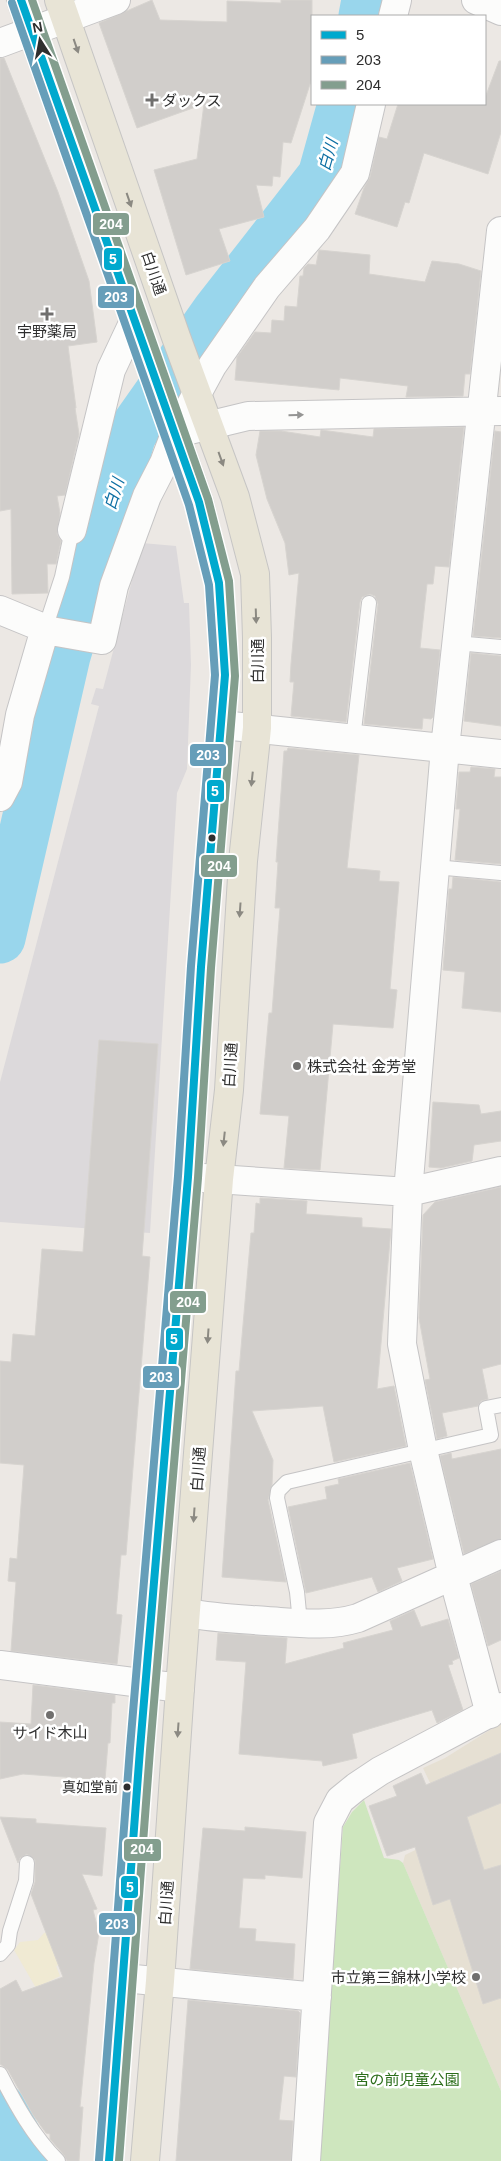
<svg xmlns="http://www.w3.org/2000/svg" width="501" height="2161" viewBox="0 0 501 2161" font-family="Arial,'Noto Sans JP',sans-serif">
	<rect width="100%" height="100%" fill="#ece8e4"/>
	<path fill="#dcd9db" d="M142,543l34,3 8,57h5l2,62 -4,104 -10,24 -27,440 -150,-11v-140l99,-376 -8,-2 5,-16 7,1z"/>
	<path fill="#e6e0d3" d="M501,1723v368l-98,-228 2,-8 33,-16 12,-14 -27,-57 22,-10z"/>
	<path fill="#cee6be" d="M364,1800l20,58 15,2 4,3 98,228v70h-183l25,-334 9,-15z"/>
	<path fill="#f0ead3" d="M54,1929l10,34 -8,3 4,10 -24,12 -22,-38 6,-8 18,-2 6,-7z"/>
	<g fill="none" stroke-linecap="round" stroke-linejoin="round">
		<path stroke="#99d6ec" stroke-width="51" d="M364,16l3,-16
			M0,938l65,-282 66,-222 86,-122 106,-136 20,-72
			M0,2108l21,38 11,15"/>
	</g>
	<path fill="#d1cecb" stroke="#d7d4d0" d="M152,0l8,20 67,2v-21l54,2v-3h31v78l-21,65 -8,-1 -3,35 -7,-1 -1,10 -16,-1 8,32 -45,12 11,32 -44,14 -32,-105 43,-11 7,-55 -67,24 -38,-105z
		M0,58h4l54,134 31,89 8,61 -29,4 8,62h-1l4,26 -14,61 -8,1 3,17 -3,21 4,7 -5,23h-9l1,29 -36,1 -1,-85 -11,2z
		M499,61h2v71l-13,42 -64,-21 -15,50 -4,-1 -8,25 -42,-13 9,-26 6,-11 9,-40 8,2 11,-35h87v-6z
		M319,250l51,5 -1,19 56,8 7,-21 27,3 22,7 -11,103h-5l-2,22 -57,1 2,-11 -68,-8 -1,12 -104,-10 2,-23 18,-25 16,1 1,-13 12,1 1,-15 12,1 3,-31h3l1,-8 4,-4 8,1z
		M464,427l-15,140 -14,-1 -2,18h-6l-7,64 20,2 -7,67 -2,2 -8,-1 -1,11 -58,-5 14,-120 -3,-8 -5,-2 -8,3 -2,5 -14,120 -55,-6 3,-34h-4l1,-18 8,-91 -10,2 -4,-32 -18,-44 -11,-44 4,-24h21l39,6 1,-7 52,7 1,-8z
		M495,431l6,1v206l-28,-2z
		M471,653l30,3v70l-37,-5z
		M288,748l71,7 -12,113 33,3 -1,10 20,1 -9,107 7,1 -4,38 -60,-4 -13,146 -36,-2 5,-52 -29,-2 9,-101h3l8,-105h-5l3,-46h-2l8,-111h3z
		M471,767l24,2 -1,8h7v87l-46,-4 5,-51h-4l3,-37h11z
		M453,877l48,5v130l-39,-4 3,-36 -22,-2 6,-81h3z
		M99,1040l59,4 -16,212 8,1 -24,298h-5l-5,59 6,1 -5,49 -106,-13 5,-69 -8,-1 2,-23 7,1 7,-94 -24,-2v-102l11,1 2,-28 22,2 7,-87 41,3z
		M433,1102l46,3 2,9 20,-3v30l-27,4 -2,16 -31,7 -12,-1z
		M501,1187v177l-19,5 6,30 -7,2 -3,5 -36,7 5,23 -10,3 -12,-59 5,-1 -11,-61 4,-103 12,-13z
		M260,1198l47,3 -1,13 56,4v9l29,2 -14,160 17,-3 12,60 -72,16 -11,-56 -71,5 21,49 -1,25 -4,15 18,82 -64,-5 14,-206h3l12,-138h3l2,-30 4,1z
		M501,1449v90l-37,15 -24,-98 11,-3 1,6z
		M410,1463l23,96 -36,9 5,13 -24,11 -6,-15 -66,16 -18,-86 39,-8 -2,-12 14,-3 -1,-5z
		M501,1571v69l-13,6 -17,-62z
		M414,1610l7,17 27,-8 11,39 -7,3 1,3 -5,1 15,45 -26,13 -5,-13 -80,24 5,24 -34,8 -1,-5 -83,-7 7,-92 -30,-2 2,-27 69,5 -2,26 59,-16 -1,-5 50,-13 -3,-9z
		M33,1685l82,10v8h-3l-2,40h-2l-3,37 -82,-6 -23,5v-57l31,2z
		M501,1753v50l-34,14 17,53 17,-5v133l-18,6 -33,-105 -17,6 -18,-58 -28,9 -18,-50 28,-10 -4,-10 28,-13 5,12z
		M0,1817l36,2v4l70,5 -4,48 -20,-2 15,35 -4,1 6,23 -5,30 -14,144h3l-4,54h-12l-3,-6 -14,-16v-5l-4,-1 -13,-18 -25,-45 -8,-6v-75l16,-9 6,12 41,-15 -32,-83 4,-12v-22l-8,-6 -7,4 -2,5z
		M245,1827l61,5 -4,46 -37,-3v4l-22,-1 -4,50 17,1 -1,12 40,3 -2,35 -103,-10 13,-141 42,3z
		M188,2000l110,11 2,2 -4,64 -12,-1 -5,44 14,1 -2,40h-115z"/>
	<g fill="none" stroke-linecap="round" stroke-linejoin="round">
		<defs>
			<path id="lane" d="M45,629l17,-52 10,-47
				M456,643l45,4
				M353,739l16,-136
				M435,867l66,6
				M300,1623l-3,-31 -20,-94 1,-7 9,-9 204,-47 -5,-27 15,-3
				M0,1954l8,-9 2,-14 16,-50 1,-18
				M0,2074c16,31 33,62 58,87"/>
			<path id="street" d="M476,0l25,11
				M393,16l4,-16
				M0,43l116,-43
				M186,431l62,-15 253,-5
				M72,530l39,-160 23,-49
				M0,610l51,21 51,9 12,-54 33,-90 17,-33 11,-29 37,-68 55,-79 50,-58 38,-56 16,-69
				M222,725l279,29
				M0,797l8,-15 12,-67 25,-86
				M188,1177l220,15 93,-21
				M187,1613c26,5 53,6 80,8 31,2 61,6 91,-3l143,-64
				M0,1665l180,23
				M490,1714l-37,-138 -30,-126 -21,-106 6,-152 37,-444 56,-517
				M124,1978l193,19
				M306,2161l22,-338 12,-23 16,-13 24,-16 121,-64"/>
			<path id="primary" d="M21,0l178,502 20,81 6,92 -24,292 -13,210 -48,572 -31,412
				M59,0l117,337 59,160 20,77 2,64v90l-14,133 -14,229 -10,89 -39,509 -20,293 -15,180"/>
		</defs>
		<use href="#lane" stroke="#c5c4c5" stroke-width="16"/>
		<use href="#street" stroke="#c5c4c5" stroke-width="30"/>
		<use href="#primary" stroke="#c6c5c4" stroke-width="30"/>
		<use href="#lane" stroke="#fcfcfb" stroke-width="14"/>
		<use href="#street" stroke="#fcfcfb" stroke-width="28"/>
		<use href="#primary" stroke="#e8e4d6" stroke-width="28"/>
		<defs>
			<path id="bus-1" d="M21,0l178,502 20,81 6,92 -24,292 -13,210 -48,572 -31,412"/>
			<path id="bus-2" d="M12,3l177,502 20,80 6,90 -24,291 -13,210 -48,572 -31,412"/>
			<path id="bus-3" d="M32,0l176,499 21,82 6,95 -24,292 -13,210 -48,572 -31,411"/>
		</defs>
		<use href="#bus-1" stroke="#fff" stroke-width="11"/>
		<use href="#bus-2" stroke="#fff" stroke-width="11"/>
		<use href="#bus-3" stroke="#fff" stroke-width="11"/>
		<use href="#bus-1" stroke="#00a9ce" stroke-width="8"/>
		<use href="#bus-2" stroke="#669eb9" stroke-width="8"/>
		<use href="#bus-3" stroke="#839e8e" stroke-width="8"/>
	</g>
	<defs><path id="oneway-solid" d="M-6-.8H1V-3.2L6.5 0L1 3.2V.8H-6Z" transform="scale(1.25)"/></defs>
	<g fill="#8b8982">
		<use href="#oneway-solid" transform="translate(76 46) rotate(71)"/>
		<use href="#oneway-solid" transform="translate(129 200) rotate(71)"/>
		<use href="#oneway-solid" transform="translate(221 459) rotate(70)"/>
		<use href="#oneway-solid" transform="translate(256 616) rotate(88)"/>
		<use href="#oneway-solid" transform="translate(252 779) rotate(96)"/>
		<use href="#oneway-solid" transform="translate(240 910) rotate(94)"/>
		<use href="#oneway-solid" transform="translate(224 1139) rotate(96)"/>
		<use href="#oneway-solid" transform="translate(208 1336) rotate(94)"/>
		<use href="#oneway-solid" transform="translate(194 1515) rotate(94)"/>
		<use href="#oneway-solid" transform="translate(178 1730) rotate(94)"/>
	</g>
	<use fill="#959594" href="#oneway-solid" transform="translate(296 415) rotate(-1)"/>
	<g fill="#706f6e" stroke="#fff" stroke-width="2">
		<path d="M149.5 92.5h5v5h5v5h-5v5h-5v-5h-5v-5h5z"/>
		<path d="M44.5 306.5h5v5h5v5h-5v5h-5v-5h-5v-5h5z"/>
		<circle cx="297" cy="1066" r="5"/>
		<circle cx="50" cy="1715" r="5"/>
		<circle cx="476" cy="1977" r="5"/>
	</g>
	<g fill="#2e2e2e" stroke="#fff" stroke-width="2">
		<circle cx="212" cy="838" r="4.5"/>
		<circle cx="127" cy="1787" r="4.5"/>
	</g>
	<g text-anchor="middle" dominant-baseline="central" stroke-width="5" stroke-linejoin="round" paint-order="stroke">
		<g font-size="14" fill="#2e2e2e" stroke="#fff" text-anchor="end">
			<text x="118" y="1787">真如堂前</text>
		</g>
		<g font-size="15" fill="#2e2e2e" stroke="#fff" text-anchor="start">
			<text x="162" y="100">ダックス</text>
			<text x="47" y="331" text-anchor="middle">宇野薬局</text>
			<text x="307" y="1066">株式会社 金芳堂</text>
			<text x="50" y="1732" text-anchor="middle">サイド木山</text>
			<text x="466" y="1977" text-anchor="end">市立第三錦林小学校</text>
		</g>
		<g font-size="15" fill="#2e2e2e" stroke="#fff">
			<text transform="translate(154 273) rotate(71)">白川通</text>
			<text transform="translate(257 661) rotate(-90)">白川通</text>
			<text transform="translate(230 1065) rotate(-87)">白川通</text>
			<text transform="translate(198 1469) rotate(-86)">白川通</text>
			<text transform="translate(166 1903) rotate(-86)">白川通</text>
		</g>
		<g font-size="15" fill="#2c6e1b" stroke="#fff">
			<text x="407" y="2079">宮の前児童公園</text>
		</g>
		<g font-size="16" font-style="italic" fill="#0d6fa3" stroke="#fff">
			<text transform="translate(328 155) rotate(-74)">白川</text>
			<text transform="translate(114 494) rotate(-73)">白川</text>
		</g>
	</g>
	<g stroke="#fff" stroke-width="2">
		<rect x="92" y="212" width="38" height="24" rx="5" fill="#839e8e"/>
		<rect x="103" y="247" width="20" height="24" rx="5" fill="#00a9ce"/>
		<rect x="97" y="285" width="38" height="24" rx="5" fill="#669eb9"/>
		<rect x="189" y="743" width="38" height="24" rx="5" fill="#669eb9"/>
		<rect x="206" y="779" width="19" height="24" rx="5" fill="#00a9ce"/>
		<rect x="200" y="854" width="38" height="24" rx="5" fill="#839e8e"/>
		<rect x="169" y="1290" width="38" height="24" rx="5" fill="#839e8e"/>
		<rect x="165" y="1327" width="19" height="24" rx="5" fill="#00a9ce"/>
		<rect x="142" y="1365" width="38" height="24" rx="5" fill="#669eb9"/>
		<rect x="123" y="1838" width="39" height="24" rx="5" fill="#839e8e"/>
		<rect x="120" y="1875" width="19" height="24" rx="5" fill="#00a9ce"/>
		<rect x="98" y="1912" width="38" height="24" rx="5" fill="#669eb9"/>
	</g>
	<g font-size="14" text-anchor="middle" font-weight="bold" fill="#fff">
		<text x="111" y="229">204</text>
		<text x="113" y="264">5</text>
		<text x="116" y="302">203</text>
		<text x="208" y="760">203</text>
		<text x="215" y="796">5</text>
		<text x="219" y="871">204</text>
		<text x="188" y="1307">204</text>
		<text x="174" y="1344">5</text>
		<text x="161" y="1382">203</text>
		<text x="142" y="1854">204</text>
		<text x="130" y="1892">5</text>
		<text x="117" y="1929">203</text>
	</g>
	<rect x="311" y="15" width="175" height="90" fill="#ffffff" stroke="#ababab"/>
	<rect x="321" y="31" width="25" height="8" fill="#00a9ce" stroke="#ababab"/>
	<text x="356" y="40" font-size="15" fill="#2e2e2e">5</text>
	<rect x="321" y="56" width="25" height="8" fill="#669eb9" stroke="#ababab"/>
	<text x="356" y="65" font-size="15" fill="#2e2e2e">203</text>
	<rect x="321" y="81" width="25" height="8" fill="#839e8e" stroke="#ababab"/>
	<text x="356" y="90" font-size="15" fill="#2e2e2e">204</text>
	<g transform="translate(40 40) rotate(349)" stroke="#ffffff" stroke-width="4" paint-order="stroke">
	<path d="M0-4L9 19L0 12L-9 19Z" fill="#2e2e2e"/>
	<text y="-8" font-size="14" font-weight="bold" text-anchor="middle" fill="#2e2e2e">N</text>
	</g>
</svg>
